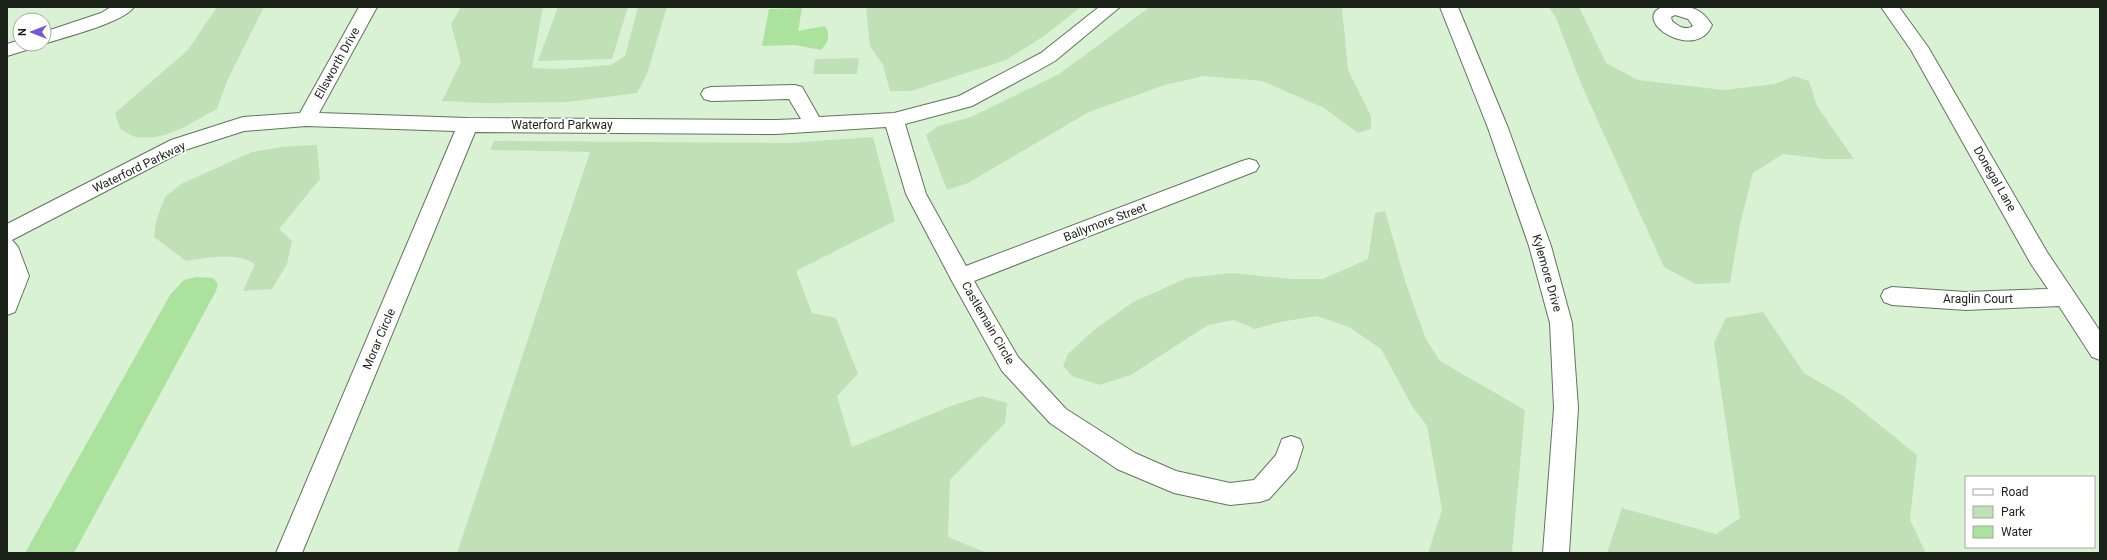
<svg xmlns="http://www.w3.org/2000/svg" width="2107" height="560" viewBox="0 0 2107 560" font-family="Roboto,sans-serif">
	<rect width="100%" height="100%" fill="#daf2d4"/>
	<path fill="#c0e1b7" d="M217,7h47l-36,72 -11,30c-25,13 -51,33 -81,28 -5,-1 -11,-6 -16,-8l-5,-16 73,-63z
		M461,7h82l-11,61 30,1 49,-4 14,-9 13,-49h29l-20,67 -10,19 -69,9 -88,1 -38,-2 19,-39 -10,-38z
		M558,7h70l-16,52 -74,2z
		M866,7h215l-37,29 -38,24 -95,31h-21l-7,-26 -13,-19z
		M1150,7h192l6,63 23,46v13l-13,4 -34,-25 -62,-27 -58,-5 -39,9 -76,27 -121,71 -21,7 -21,-55 12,-9 33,-9 88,-43z
		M1549,7h30l27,56 32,17 86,10 51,-6 19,-8 15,5 8,25 37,53h-30l-41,-5 -30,19 -13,51 -10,59 -35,1 -31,-17 -82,-181 -26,-68z
		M859,58l-2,16h-44l2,-15z
		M873,137l22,84 -99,50 16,42 24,5 22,56 -21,22 15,51 99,-41 31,-10 25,7 -2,20 -55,57 -2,57 39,16h-530l133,-401 -100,-2 4,-9 294,2z
		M317,145l3,34 -41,50 13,12 -5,23 -15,25 -29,2 12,-27c-19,-12 -48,-6 -69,-3l-32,-24 2,-16 9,-24 16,-13 71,-32 29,-5z
		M1385,211l22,76 19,52 14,22 85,49 -13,143h-84l14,-43 -15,-84 -15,-20 -31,-57 -32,-22 -32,-11 -37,6 -25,7 -21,-9 -26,5 -77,50 -32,10 -27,-9 -9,-10 5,-12 26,-24 39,-28 54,-24 44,-5 62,6h30l45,-20 7,-46z
		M1763,312l41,61 41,24 72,58 -7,65 16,33h-319l15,-45 94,26 24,-16 -26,-175 12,-25z"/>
	<path fill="#abe29d" d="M802,8l-4,23 27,-5c6,9 3,17 -4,24l-26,-5 -33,1 7,-37z
		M196,277l17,1 5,6 -2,7 -142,262h-49l145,-258 14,-15z"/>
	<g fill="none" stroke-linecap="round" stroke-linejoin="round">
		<defs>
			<path id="minor" d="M111,7h23c-10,15 -65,29 -84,35l-6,2v-12l57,-19z
				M359,7h18l-58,106 149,5 308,2 25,-1 -12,-20 -78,2 -7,-2 -3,-5 3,-5 7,-2 84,-2 7,2 17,30 75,-4 65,-17 82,-43 58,-46h21l-65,54 -16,9 -67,36 -67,18 21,70 40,72 276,-105 7,-2 7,2 3,5 -3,5 -282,110 44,76 48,52 69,44 41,18 54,12 24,-3 22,-25 6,-16 9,-3 9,3 3,8 -7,22 -27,30 -9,3 -30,3 -56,-12 -57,-24 -67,-46 -48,-52 -49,-88 -47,-89 -20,-67 -110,7 -301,-2 -173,421h-26l179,-422 -149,-5 -62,5 -59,19 -173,90 6,7 11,29 -14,36 -8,3v-91l164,-84 72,-23 57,-4z
				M1440,7h18l50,121 43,118 21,77 6,85 -9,145h-26l11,-145 -4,-85 -21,-77 -41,-118z
				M1662,7c24,0 36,-4 50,18 -15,38 -82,-4 -50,-18zM1675,15l13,4 5,7c-8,5 -15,0 -21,-5l-1,-4z
				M1881,7h18l29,40 119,205 53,79v29l-8,-3 -33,-51 -93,4 -74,-5 -8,-3 -3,-6 3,-6 8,-3 74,5 82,-3 -17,-25 -120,-214z
				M20,40v4h15l-2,4 -26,8v-12z"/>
		</defs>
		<use href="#minor" stroke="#60755b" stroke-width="2"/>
		<use href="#minor" fill="#fff" fill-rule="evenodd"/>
	</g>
	<g text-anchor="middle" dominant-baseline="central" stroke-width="3.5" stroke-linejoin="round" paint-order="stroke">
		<g font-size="12" fill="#1b2319" stroke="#fff">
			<text transform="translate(337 63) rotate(-61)">Ellsworth Drive</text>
			<text x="562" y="125">Waterford Parkway</text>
			<text transform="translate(139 167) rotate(-26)">Waterford Parkway</text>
			<text transform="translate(1995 179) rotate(60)">Donegal Lane</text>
			<text transform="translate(1105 222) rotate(-21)">Ballymore Street</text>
			<text transform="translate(1547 273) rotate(74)">Kylemore Drive</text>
			<text x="1978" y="299">Araglin Court</text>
			<text transform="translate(988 323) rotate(60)">Castlemain Circle</text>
			<text transform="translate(379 339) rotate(-67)">Morar Circle</text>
		</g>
	</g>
	<rect width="2107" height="560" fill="none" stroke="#1b2319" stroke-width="16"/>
	<rect x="1965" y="476" width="130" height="72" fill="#ffffff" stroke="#a4a7a3"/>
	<rect x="1973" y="489" width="20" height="6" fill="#ffffff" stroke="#a4a7a3"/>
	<text x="2001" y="496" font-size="12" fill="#1b2319">Road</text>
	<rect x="1973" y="506" width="20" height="12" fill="#c0e1b7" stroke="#a4a7a3"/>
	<text x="2001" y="516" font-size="12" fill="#1b2319">Park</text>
	<rect x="1973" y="526" width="20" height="12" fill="#abe29d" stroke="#a4a7a3"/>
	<text x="2001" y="536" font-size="12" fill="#1b2319">Water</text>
	<g transform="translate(32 32) rotate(270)"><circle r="19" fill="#ffffff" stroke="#a4a7a3"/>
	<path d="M0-3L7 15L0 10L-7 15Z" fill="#7459d3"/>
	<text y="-6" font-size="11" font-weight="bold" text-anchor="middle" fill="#1b2319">N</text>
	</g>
</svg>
